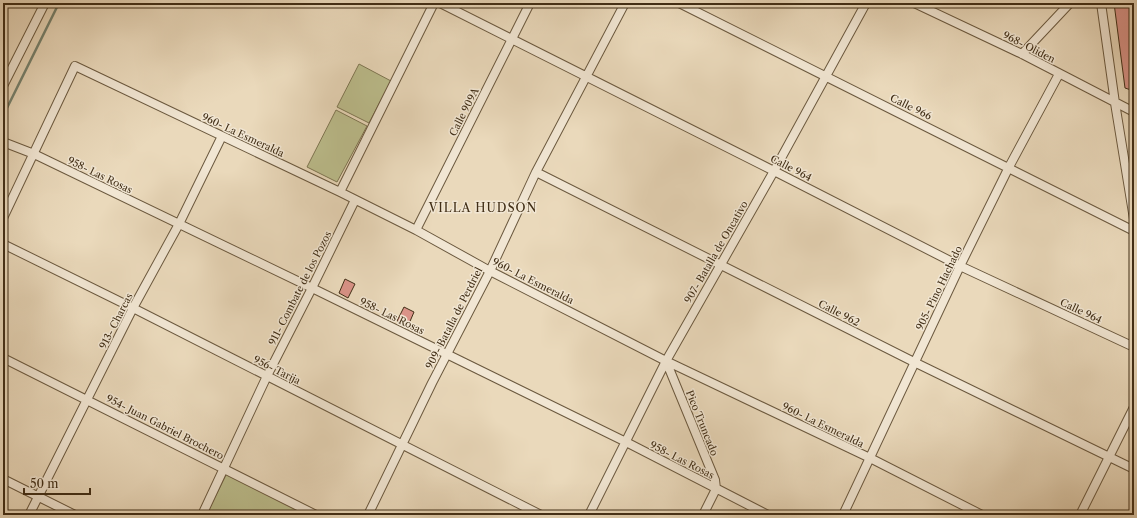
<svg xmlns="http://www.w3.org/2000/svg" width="1137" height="518" viewBox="0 0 1137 518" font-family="'Libre Caslon Text',serif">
	<rect width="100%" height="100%" fill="#ead9bb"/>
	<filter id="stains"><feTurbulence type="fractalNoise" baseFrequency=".005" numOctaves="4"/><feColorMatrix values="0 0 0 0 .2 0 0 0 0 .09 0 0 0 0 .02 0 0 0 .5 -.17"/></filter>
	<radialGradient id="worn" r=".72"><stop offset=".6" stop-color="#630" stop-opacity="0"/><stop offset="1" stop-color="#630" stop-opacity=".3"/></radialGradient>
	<path fill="#bcbe8d" stroke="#7e7652" d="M359,64l32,17 -22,42 -32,-16z
		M336,110l31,16 -30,56 -30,-15z
		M227,473l83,42h-104z"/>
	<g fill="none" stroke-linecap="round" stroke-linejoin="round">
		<path stroke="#75826f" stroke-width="2.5" d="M3,116l56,-113"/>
	</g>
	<path fill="#da9388" stroke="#412e16" d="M1114,3h20v88l-9,-3z
		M345,279l10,5 -7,14 -9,-5z
		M404,307l10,5 -6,14 -11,-5z"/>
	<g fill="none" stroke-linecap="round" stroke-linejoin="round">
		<defs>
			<path id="minor" d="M440,3l334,168 186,95 174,81
				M679,3l455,228
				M914,3l108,51 112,58
				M1101,3l14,100 19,116
				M1022,54l48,-51
				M3,86l42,-83
				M3,142l31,12 278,134 314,154 142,73
				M536,172l378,190 220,107
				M340,192l94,-189
				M3,218l72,-152 265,126 76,38 74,41 176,90 204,97 112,57
				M416,230l114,-227
				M3,244l130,64 408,207
				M3,358l313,157
				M666,361l49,119 1,9 -13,26
				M3,479l72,36
				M29,515l104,-207 46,-84 43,-88
				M202,515l65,-139 45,-88 43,-88
				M368,515l64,-132 58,-112 46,-99 89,-169
				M589,515l77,-154 108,-190 92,-168
				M843,515l117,-249 49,-99 50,-93
				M1080,515l54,-108"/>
		</defs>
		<use href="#minor" stroke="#6b593f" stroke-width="10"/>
		<use href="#minor" stroke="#f1e6d3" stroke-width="8"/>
	</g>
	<g text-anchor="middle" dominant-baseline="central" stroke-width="3" stroke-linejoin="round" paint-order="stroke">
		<g font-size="10" fill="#412e16" stroke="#f1e6d3">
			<text transform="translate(1029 47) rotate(27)">968- Oliden</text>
			<text transform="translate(911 107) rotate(26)">Calle 966</text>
			<text transform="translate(464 112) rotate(-63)">Calle 909A</text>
			<text transform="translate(243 135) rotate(25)">960- La Esmeralda</text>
			<text transform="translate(791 168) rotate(27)">Calle 964</text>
			<text transform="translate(100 175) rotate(26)">958- Las Rosas</text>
			<text transform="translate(716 252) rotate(-60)">907- Batalla de Oncativo</text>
			<text transform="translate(533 281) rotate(27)">960- La Esmeralda</text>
			<text transform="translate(300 288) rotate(-63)">911- Combate de los Pozos</text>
			<text transform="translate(939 288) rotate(-64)">905- Pino Hachado</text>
			<text transform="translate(1081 311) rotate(25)">Calle 964</text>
			<text transform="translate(839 313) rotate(27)">Calle 962</text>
			<text transform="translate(392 316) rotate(26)">958- Las Rosas</text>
			<text transform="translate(454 318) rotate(-63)">909- Batalla de Perdriel</text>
			<text transform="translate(116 321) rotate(-63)">913- Charcas</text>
			<text transform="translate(277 370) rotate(27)">956- Tarija</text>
			<text transform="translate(702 423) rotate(68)">Pico Truncado</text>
			<text transform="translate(823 425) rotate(26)">960- La Esmeralda</text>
			<text transform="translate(165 427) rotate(27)">954- Juan Gabriel Brochero</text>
			<text transform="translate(682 460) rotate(27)">958- Las Rosas</text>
		</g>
		<g font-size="12" letter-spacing="1" fill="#412e16" stroke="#f1e6d3">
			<text x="483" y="207">VILLA HUDSON</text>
		</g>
	</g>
	<rect width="1137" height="518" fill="none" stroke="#ead9bb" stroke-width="16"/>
	<rect x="4" y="4" width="1129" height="510" fill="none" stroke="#412e16" stroke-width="2"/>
	<rect x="8" y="8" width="1121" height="502" fill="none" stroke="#412e16"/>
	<path d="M24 488v6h66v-6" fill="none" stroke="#412e16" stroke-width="2"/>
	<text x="30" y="488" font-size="12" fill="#412e16" stroke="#f1e6d3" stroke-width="3" paint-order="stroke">50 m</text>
	<rect width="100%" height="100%" filter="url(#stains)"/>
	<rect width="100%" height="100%" fill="url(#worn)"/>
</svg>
